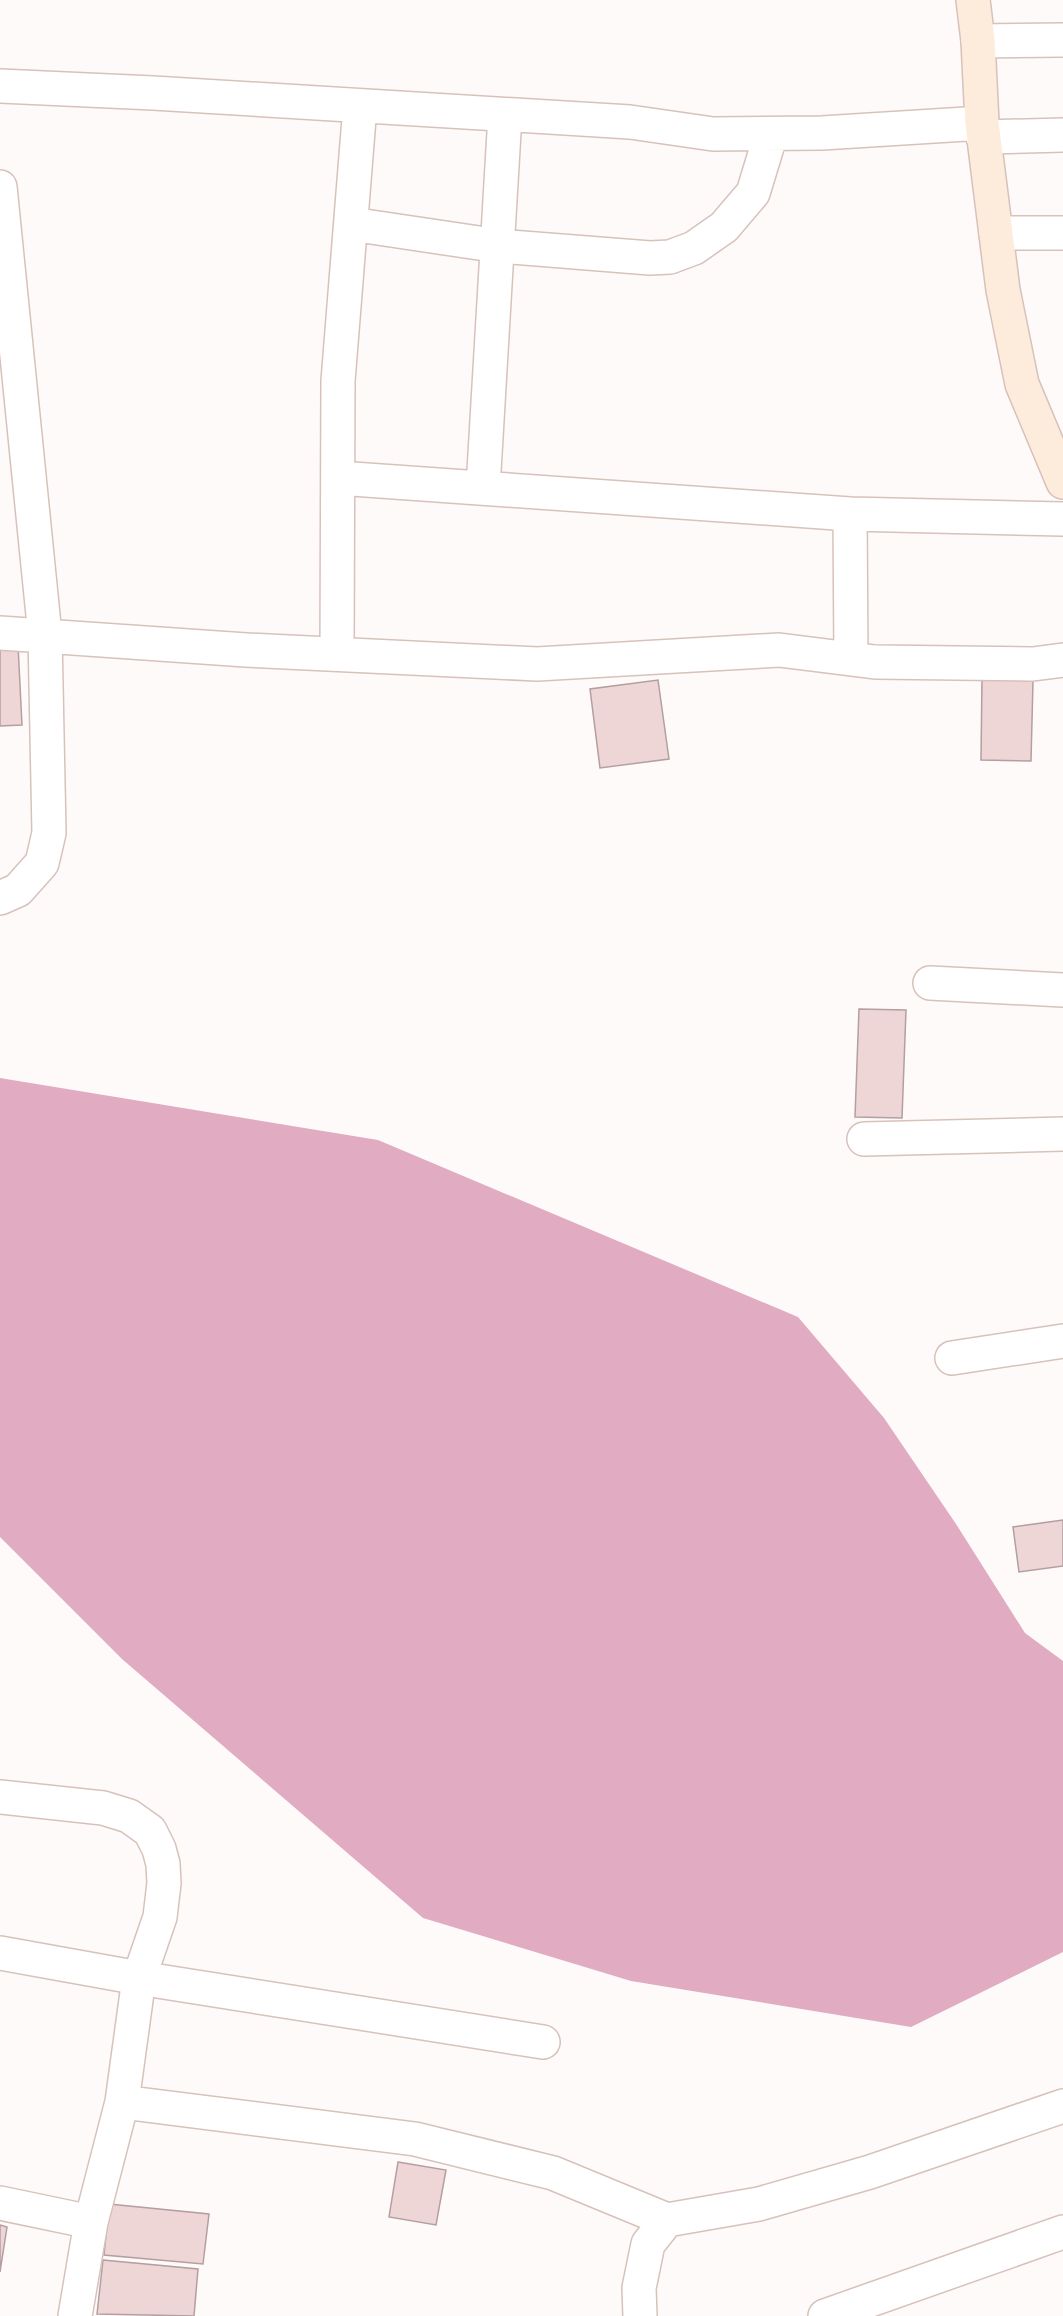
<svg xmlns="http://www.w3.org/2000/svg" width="1063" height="2316" viewBox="0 0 1063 2316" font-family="'Source Serif 4',serif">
	<rect width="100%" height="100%" fill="#fefaf9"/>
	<path fill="#e1abc2" d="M0,1078l378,62 420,177 86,101 72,106 69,109 38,28v291l-152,75 -280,-46 -208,-63 -301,-259 -122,-122z"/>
	<path fill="#eed6d7" stroke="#b49e9f" stroke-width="1.5" d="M18,645l4,80 -22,1v-80z
		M982,679l51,2 -2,80 -50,-1z
		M658,680l11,79 -69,9 -10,-79z
		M859,1009l47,1 -4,108 -47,-1z
		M1063,1520v46l-44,6 -6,-45z
		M398,2162l48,8 -10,55 -47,-8z
		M109,2204l100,10 -6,50 -99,-9z
		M0,2225l7,2 -7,45z
		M103,2260l95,9 -4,47 -97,-2z"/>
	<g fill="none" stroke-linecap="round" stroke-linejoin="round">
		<defs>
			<path id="street" d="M978,41l85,-1
				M0,86l153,7 477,29 83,12 109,-1 160,-10
				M983,137l80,-2
				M0,187l45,448 4,198 -7,30 -24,27 -18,8
				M351,224l148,22 151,12 20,-1 24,-9 30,-21 29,-34 18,-59
				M996,233h67
				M338,478l512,36 213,5
				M483,488l22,-373
				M850,514l1,145
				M0,633l246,17 291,14 242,-14 96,12 158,2 30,-4
				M337,654l1,-273 22,-275
				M930,983l133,7
				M864,1139l199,-5
				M952,1358l111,-17
				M0,1797l103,11 26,8 21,15 9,18 4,15 1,19 -4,34 -21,61 -17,124 -31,120 -16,94
				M0,1953l139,25 404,64
				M122,2102l293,37 138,34 114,47
				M0,2203l91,19
				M640,2316l-1,-28 9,-44 19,-24 92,-16 111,-32 193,-66
				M825,2316l238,-84"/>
			<path id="secondary" d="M973,0l5,41 4,82 21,167 19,94 41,98"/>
		</defs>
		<use href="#street" stroke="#d7c2bb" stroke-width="36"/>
		<use href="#secondary" stroke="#d7c2bb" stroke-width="36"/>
		<use href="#street" stroke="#fff" stroke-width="33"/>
		<use href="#secondary" stroke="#fdebdc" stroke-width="33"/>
	</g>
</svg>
